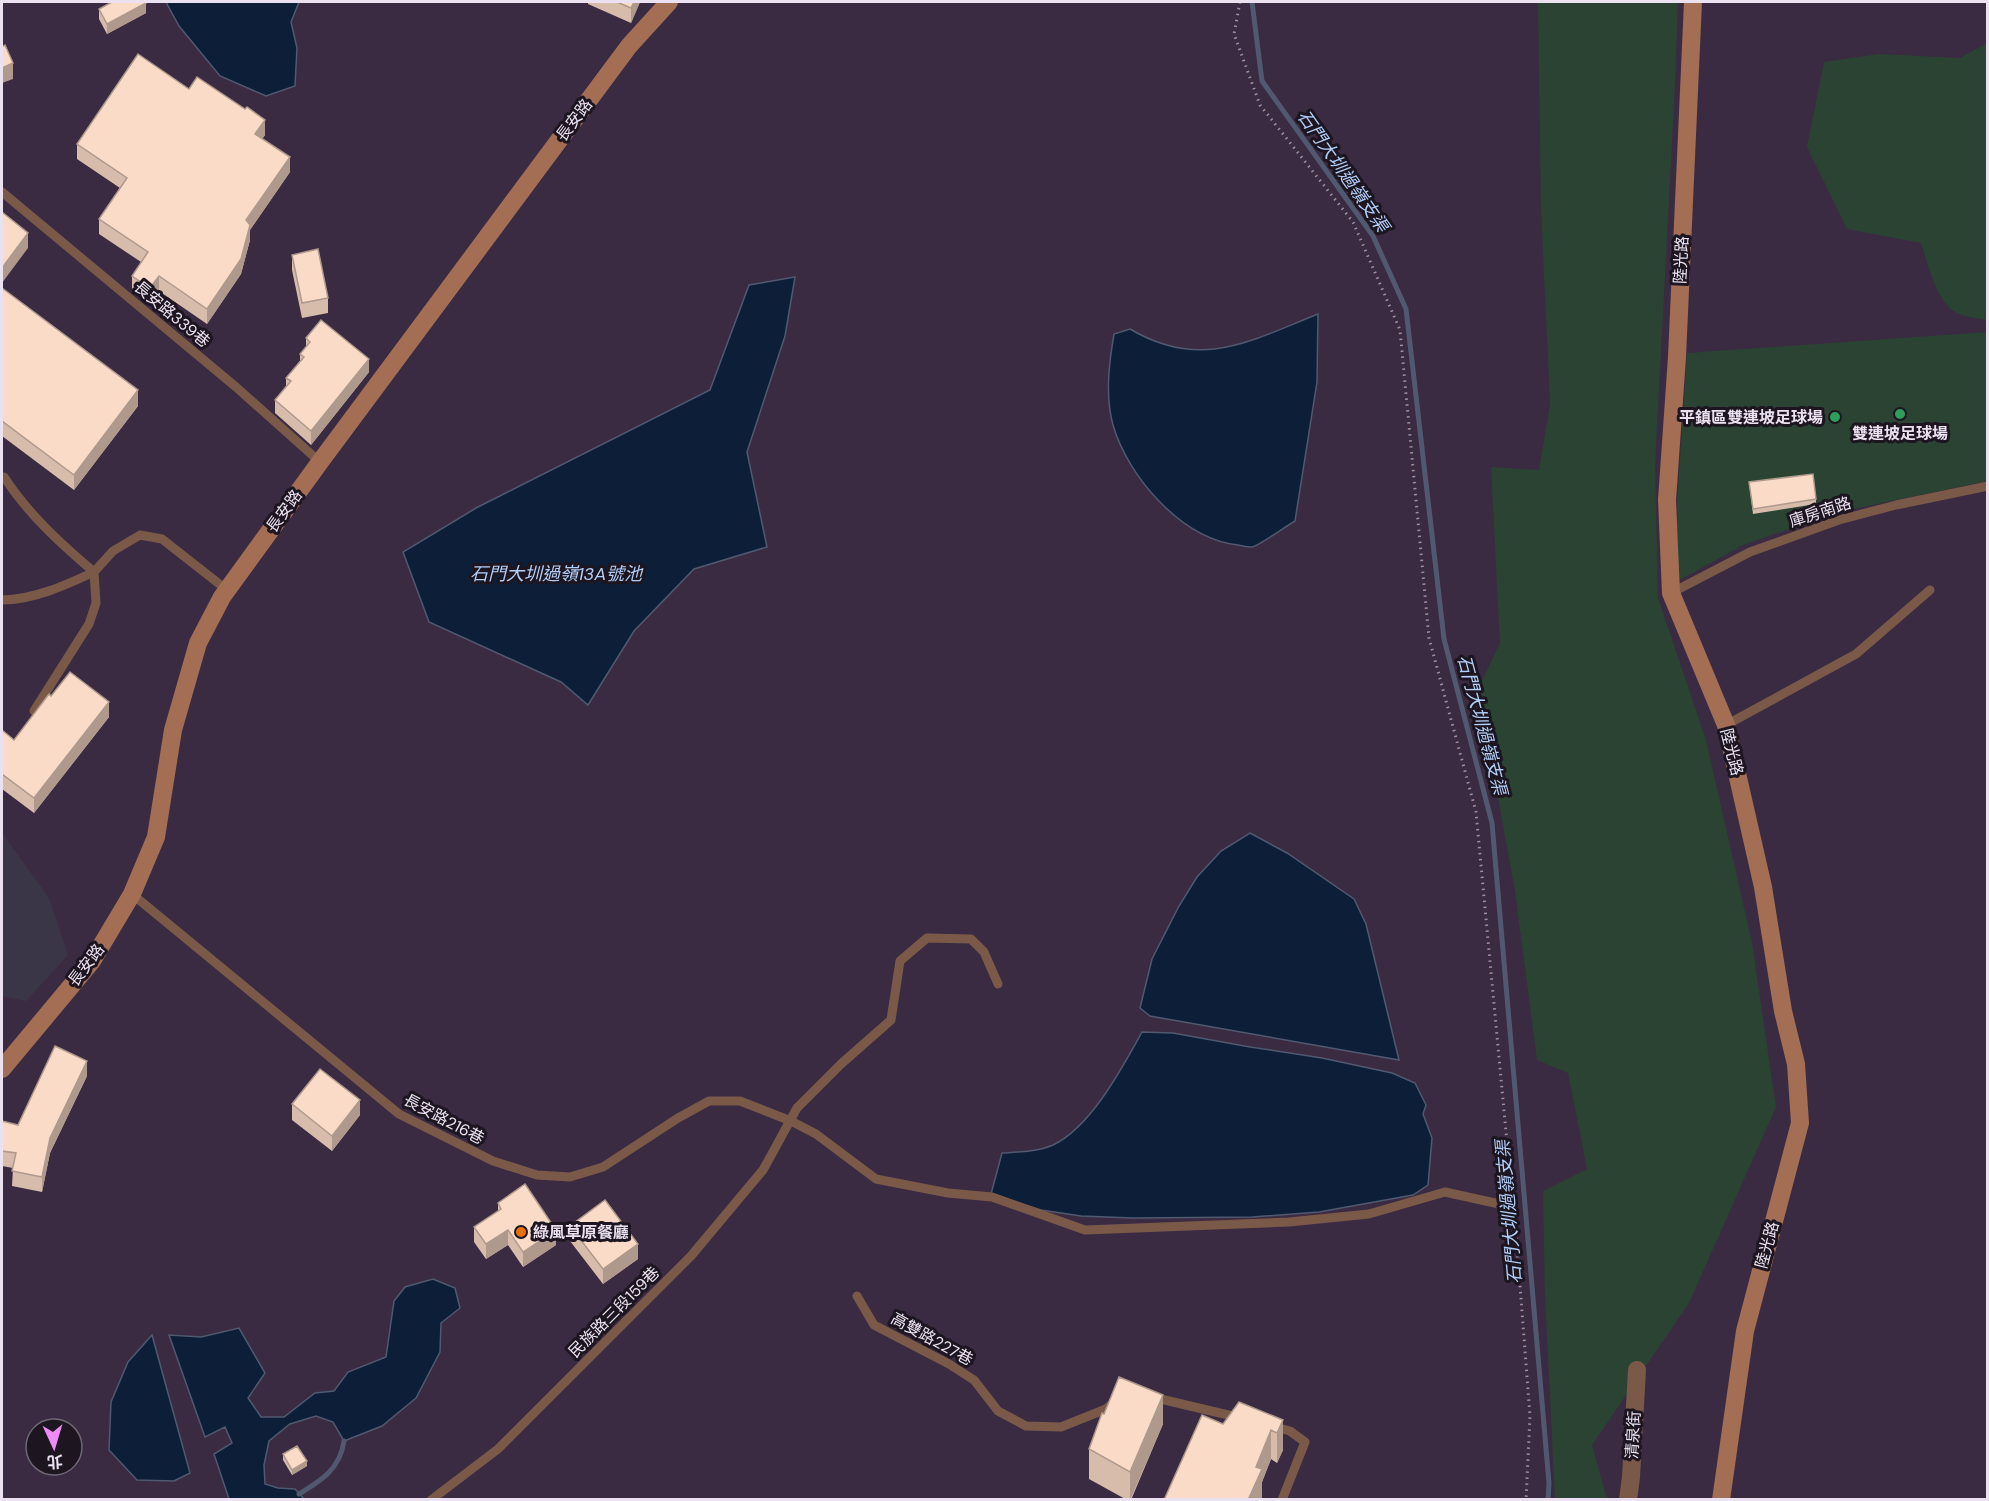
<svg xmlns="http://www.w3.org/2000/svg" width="1989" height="1501" viewBox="0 0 1989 1501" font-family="'DM Sans','Noto Sans TC',sans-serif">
	<rect width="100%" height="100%" fill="#3a2b42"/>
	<path fill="#3b3647" d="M2,833l47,65 19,57 -42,46 -24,-5z"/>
	<path fill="#2a4333" d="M1538,2h140l-3,82 -20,381 3,133 48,142 46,203 24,164 -87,196 -97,142 15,54h-52l-10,-203 -2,-105 44,-22 -19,-96 -31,-13 -22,-169 -37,-202 22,-46 -9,-176 48,3 11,-65 -9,-196z
		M1987,43v277c-9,-2 -24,-3 -32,-8 -20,-13 -27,-48 -34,-69l-74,-14 -40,-82 17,-85 55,-8 81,4z
		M1987,332v149l-148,31 -96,33 -65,36 -1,-77 10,-151z"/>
	<path fill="#0d1f38" stroke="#505970" stroke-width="1.5" d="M166,2h133l-8,20 6,26 -2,38 -29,10 -46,-20 -41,-50z
		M795,277l-10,59 -38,116 20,95 -73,22 -60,62 -46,74 -27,-23 -132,-60 -26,-70 73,-44 234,-118 39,-105z
		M1318,314l-1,68 -22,139c-9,5 -36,25 -43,26 -4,0 -10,-1 -14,-2 -56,-6 -110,-68 -125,-120 -8,-29 -4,-62 1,-91l16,-5c71,42 120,12 188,-15z
		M1250,833l37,20 67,46 12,25 33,136 -249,-44 -10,-8 12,-49 27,-53 18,-29 24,-26z
		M1142,1032l31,1 77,14 72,11 70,15 23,10 11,22 -3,9 9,24 -4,47 -15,10 -94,17 -67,5 -119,1 -52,-2 -40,-6 -50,-16 11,-41c17,-1 35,-1 51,-8 38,-18 69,-77 89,-113z
		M433,1279l22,9 5,20 -19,15 -1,29 -24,46 -34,28 -38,15 -11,-19 -17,-6 -26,8 -21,17 -5,24 1,19 13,4 17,1 9,10h-75l-15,-45 18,-11 -7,-16 -20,10 -36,-102 32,2 38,-9 26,45 -17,25 13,19h23l31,-24 19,-2 14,-19 38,-15 8,-56 11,-14z
		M152,1335l38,138 -16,8 -37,-1 -28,-30 2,-48 17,-40z"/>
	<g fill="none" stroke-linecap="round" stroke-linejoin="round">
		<path stroke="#505970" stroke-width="5" d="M1252,2l10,79 111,155 33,73 38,330 48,184 57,660 -1,17
			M299,1494c23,-14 41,-25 45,-53"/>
		<path stroke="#9b8fa2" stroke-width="3" stroke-dasharray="1.5 4.5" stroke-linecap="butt" d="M1240,2l-6,32 26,71 93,117 47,108 29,308 47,174 36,384
			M1515,1220l15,196 -4,84"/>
		<path stroke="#7b5949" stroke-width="9" d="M2,192l234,195 84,75
			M1671,593l79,-41 89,-32 57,-15 92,-19
			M2,600c31,0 64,-15 92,-28 -34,-29 -65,-57 -90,-95
			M34,711l55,-87 7,-21 -2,-31 19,-21 27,-16 22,4 65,51
			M1726,725l130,-71 74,-64
			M132,894l267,220 94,47 44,14 33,2 33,-10 75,-49 31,-17h31l51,20 25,13 60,45 72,14 44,4 93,33 204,-8 80,-8 76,-22 68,15
			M857,1296l17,29 75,39 25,16 24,31 28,15 35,1 45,-18 10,-9
			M1152,1397l89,21
			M1272,1426l18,5 15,11 -23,58
			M431,1500l67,-51 193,-193 72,-86 34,-62 44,-44 50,-44 9,-59 27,-23 44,1 13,13 14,32"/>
		<path stroke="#7b5949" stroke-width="18" d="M1628,1500l3,-23 6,-107"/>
		<path stroke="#a36e54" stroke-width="18" d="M1693,2l-16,355 -10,143 4,93 55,132 37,162 20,124 13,53 4,59 -55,208 -24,169
			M2,1069l90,-108 40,-67 24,-57 17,-107 25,-87 24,-46 98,-135 309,-416 40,-44"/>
	</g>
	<path fill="#d7bcac" d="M588,2h52l-9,21 -43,-19z
		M99,9l47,4 -39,21 -8,-15z
		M265,135l-3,4 28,33 -40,58v10l-9,34 -34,50 -48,-33 -9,12 -18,-12v-15l9,-14 -42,-28v-15l21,-31 -43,-29v-15z
		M292,255l36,43v15l-26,5 -10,-48z
		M2,288l136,118 -64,84 -72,-54z
		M306,338l63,34 -58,73 -36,-32v-13l11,-14v-8l14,-17v-7l6,-7z
		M1749,482l67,17v5l-63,10z
		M51,696l58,21 -75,96 -32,-24v-59l12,10z
		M87,1076l-37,77 -8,39 -30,-6 1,-18 -11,-2v-45l16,4z
		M292,1104l68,11 -28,36 -40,-31z
		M498,1203l58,42 -33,22 -15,-22 -22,14 -12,-17v-15l24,-16z
		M570,1226l68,33 -35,25 -33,-43z
		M1104,1414l59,10 -32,76h-4l-38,-21v-30z
		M1283,1420v30l-6,13 -6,-4 -9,23v18h-98l59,-76z
		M283,1454l24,12 -15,9 -9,-15z"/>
	<path fill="#af998c" d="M634,2h6l-9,21v-15z
		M146,3v10l-39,21v-10z
		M13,63v16l-11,4v-15z
		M265,120v15l-10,14v-15z
		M290,157v15l-40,58v10l-9,34 -34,50v-15l39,-89z
		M28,233v15l-26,35v-15z
		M159,276v15l-9,12v-15z
		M369,359v13l-58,73v-14z
		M138,390v16l-64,84v-15z
		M109,702v15l-75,96v-15z
		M87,1061v15l-37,77 -8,39v-15l8,-39z
		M360,1100v15l-28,36v-15z
		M508,1230v15l-22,14v-15z
		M556,1230v15l-33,22v-15z
		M638,1244v15l-35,25v-15z
		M1163,1395v29l-33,76v-28z
		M1283,1420v30l-6,13v-30z
		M1271,1430v29l-9,23v18h-14l8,-33z
		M307,1461v5l-15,9v-5z"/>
	<path fill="#fadbc8" stroke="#af998c" stroke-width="1.5" d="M112,2h33l1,1 -39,21 -8,-15z
		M617,2h17l-3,6z
		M5,45l8,18 -11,5v-21z
		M138,54l51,35 8,-12 48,32 2,-2 18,13 -10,14 35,23 -44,63 4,5 -9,34 -34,50 -48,-33 -9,12 -18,-12 16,-24 -49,-33 28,-41 -50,-34z
		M2,212l26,21 -26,35z
		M318,249l10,49 -26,5 -10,-48z
		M2,288l136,102 -64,85 -72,-54z
		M321,320l48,39 -58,72 -36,-31 16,-19 -5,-3 18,-21 -4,-3 10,-12 -4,-4z
		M1813,474l3,25 -63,10 -4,-27z
		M70,672l39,30 -75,96 -32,-24v-44l12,10 35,-46 2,2z
		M55,1046l32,15 -37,77 -8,39 -30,-6 4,-18 -14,-2v-30l16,4z
		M320,1069l40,31 -28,36 -40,-32z
		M525,1184l31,46 -33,22 -15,-22 -22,14 -12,-17 27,-18 -3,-6z
		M605,1200l33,44 -35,25 -33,-43z
		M1119,1377l44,18 -33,77 -41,-23 13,-36 2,1z
		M1239,1402l44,18 -6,13 -6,-3 -15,37 6,2 -14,31h-84l38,-85 21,9z
		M297,1446l10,15 -15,9 -9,-16z"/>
	<g fill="#2e9e5b" stroke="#1d1621" stroke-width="2">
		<circle cx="1900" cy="414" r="6"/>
		<circle cx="1835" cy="417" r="6"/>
	</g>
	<circle fill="#e8710a" stroke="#1d1621" stroke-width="2" cx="521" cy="1232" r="6"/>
	<g text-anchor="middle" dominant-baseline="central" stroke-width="6" stroke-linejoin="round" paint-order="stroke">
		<g font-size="16" fill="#ebe1f1" stroke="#1d1621">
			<text transform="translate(574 120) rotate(-53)">長安路</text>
			<text transform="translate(1681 260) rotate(-87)">陸光路</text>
			<text transform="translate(172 314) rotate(40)">長安路339巷</text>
			<text transform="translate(284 511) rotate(-54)">長安路</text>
			<text transform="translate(1820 512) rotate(-18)">庫房南路</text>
			<text transform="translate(1732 752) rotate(76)">陸光路</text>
			<text transform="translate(86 965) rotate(-53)">長安路</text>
			<text transform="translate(444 1119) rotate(28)">長安路216巷</text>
			<text transform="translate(1767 1245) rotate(-75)">陸光路</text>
			<text transform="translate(614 1312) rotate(-45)">民族路三段159巷</text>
			<text transform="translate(932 1339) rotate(29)">高雙路227巷</text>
			<text transform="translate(1633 1435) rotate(-87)">清泉街</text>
		</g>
		<g font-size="16" font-weight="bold" fill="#ebe1f1" stroke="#1d1621" text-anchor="end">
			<text x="1823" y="417">平鎮區雙連坡足球場</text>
			<text x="1900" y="433" text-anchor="middle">雙連坡足球場</text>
			<text x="533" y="1232" text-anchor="start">綠風草原餐廳</text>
		</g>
		<g font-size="18" font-style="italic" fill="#b1cef8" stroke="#1d1621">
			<text transform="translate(1343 171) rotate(55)">石門大圳過嶺支渠</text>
			<text x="556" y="574">石門大圳過嶺13A號池</text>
			<text transform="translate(1482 725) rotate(75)">石門大圳過嶺支渠</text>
			<text transform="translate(1509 1212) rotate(-95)">石門大圳過嶺支渠</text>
		</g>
	</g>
	<rect width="1989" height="1501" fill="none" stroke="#ebe1f1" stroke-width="6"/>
	<g transform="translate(54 1447) rotate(176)"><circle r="28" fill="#1d1621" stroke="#6f6774" stroke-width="1.5"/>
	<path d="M0-4.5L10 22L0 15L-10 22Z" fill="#ef8bf7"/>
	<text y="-9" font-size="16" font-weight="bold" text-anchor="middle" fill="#ebe1f1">北</text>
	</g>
</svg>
